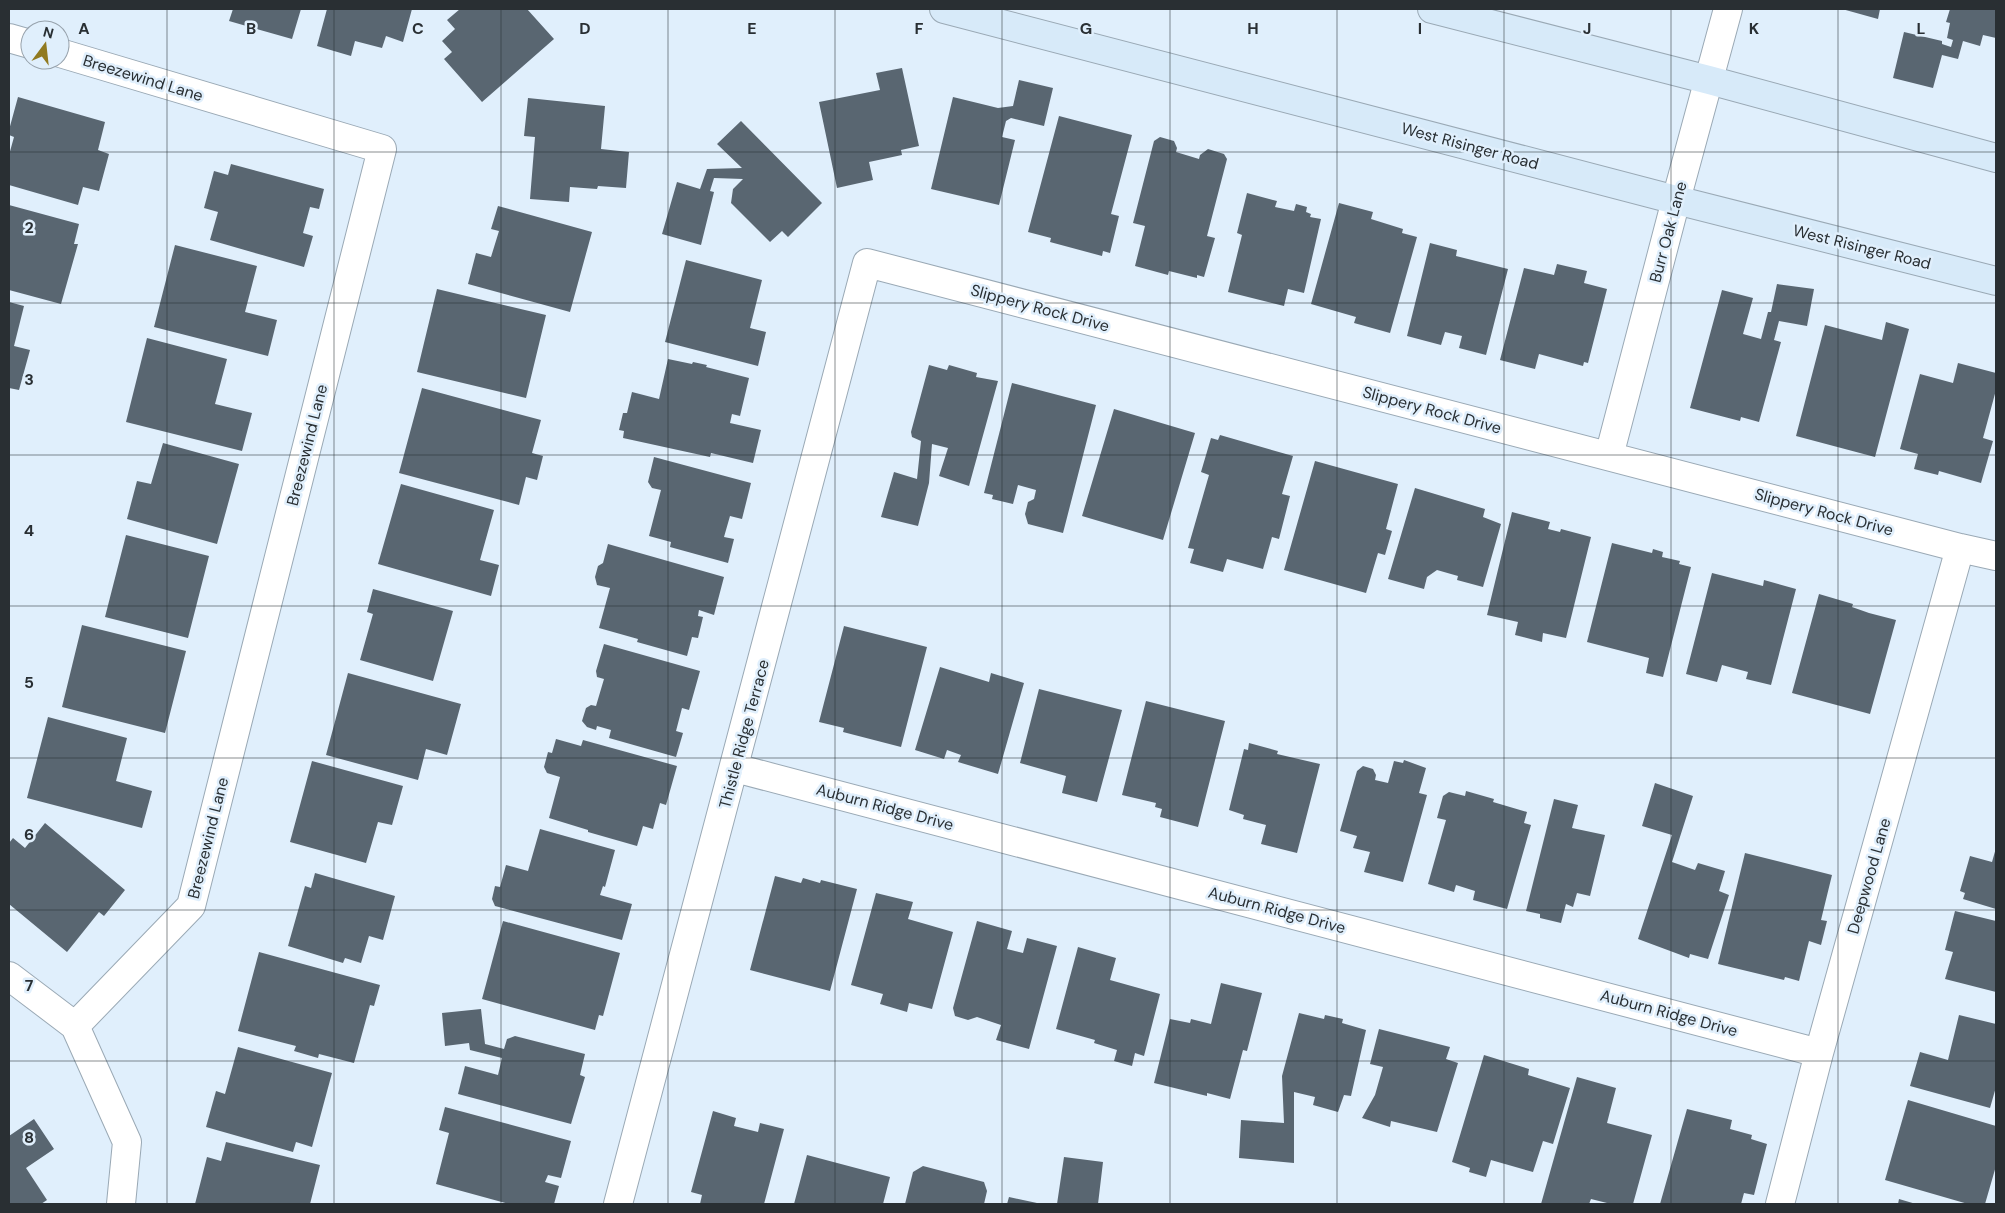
<svg xmlns="http://www.w3.org/2000/svg" width="2005" height="1213" viewBox="0 0 2005 1213" font-family="'DM Sans',sans-serif">
	<rect width="100%" height="100%" fill="#e0effc"/>
	<path fill="#596671" d="M233,9h68l-9,30 -63,-18z
		M327,9h85l-9,33 -17,-6 -4,12 -27,-7 -4,15 -34,-10z
		M460,9h67l27,30 -72,63 -38,-43 8,-7 -10,-11 13,-12 -8,-9z
		M1842,9h38l-2,10z
		M1950,9h46v29l-13,-3 -3,11 -17,-5 -5,18 -16,-4 -9,33 -40,-10 11,-46 38,9v3l9,3 2,-7 -6,-2 3,-15 -4,-1z
		M902,68l17,78 -18,4 1,5 -33,7 4,18 -36,8 -18,-86 61,-12 -4,-17z
		M1019,80l34,8 -9,38 -33,-8 -5,3 -4,16 13,3 -16,65 -68,-16 22,-92 45,11 15,-2z
		M18,97l87,25 -7,28 11,4 -10,37 -16,-4 -5,18 -69,-20v-30l5,-18 -5,-2v-5z
		M528,98l77,8 -4,43 28,3 -3,36 -28,-2 -1,3 -27,-2 -1,15 -39,-3 5,-62 -11,-1z
		M1059,116l73,19 -21,79 8,2 -9,37 -7,-2 -1,5 -52,-14 1,-4 -23,-6z
		M741,121l81,82 -34,34 -6,-6 -12,11 -39,-39 2,-14 10,-10 -29,-1 -4,13 4,1 -13,53 -39,-11 15,-52 23,7 7,-20 35,-1 -25,-24z
		M1160,137l14,4 3,7 -1,4 23,7 1,-4 8,-6 16,5 3,5 -20,77 8,2 -11,39 -7,-2v3l-28,-7 -1,4 -33,-9 10,-40 -12,-3 21,-82z
		M231,164l93,25 -5,20 -9,-2 -7,26 10,3 -9,31 -94,-27 8,-28 -14,-4 10,-37 14,4z
		M1247,193l30,8 -2,6 19,4 2,-7 11,3 -1,5 5,2 -1,3 11,2 -17,74 -16,-4 -4,17 -56,-14 14,-57 -5,-2z
		M1339,203l34,9 -2,7 32,10 -1,4 15,4 -27,96 -36,-10 2,-6 -45,-13z
		M9,205l70,19 -5,20h4l-17,60 -52,-14z
		M498,206l94,26 -22,80 -102,-28 8,-31 15,4 8,-26 -8,-2z
		M1430,243l27,7 -1,6 52,13 -22,86 -27,-7 3,-12 -17,-4 -4,13 -34,-9z
		M175,245l82,21 -12,46 32,8 -9,36 -114,-29z
		M686,260l76,20 -12,48 16,4 -8,34 -93,-24z
		M1557,264l30,7 -3,12 23,6 -19,74 -4,-1 -1,4 -44,-12 -4,15 -35,-9 24,-92 30,7z
		M1777,284l37,5 -7,37 -28,-5 -5,19 7,2 -22,80 -18,-5 -1,4 -50,-13 32,-118 31,8 -10,36 18,5 7,-27h3z
		M437,289l109,26 -20,83 -109,-26z
		M9,302l15,4 -10,40 16,4 -11,40 -10,-2z
		M1886,322l23,7 -34,128 -79,-21 29,-111 57,15z
		M147,338l80,21 -12,45 37,9 -10,38 -116,-29z
		M668,359l24,5 1,-2 14,3 -1,2 43,11 -9,38 -8,-2 -2,9 31,7 -8,33 -42,-10 -1,4 -87,-19 1,-7 -5,-1 4,-17h4l5,-21 27,7z
		M1958,363l38,10v17l-13,48 10,3 -12,42 -42,-12 -1,4 -24,-6 4,-15 -18,-5 20,-75 33,9z
		M929,365l18,5 2,-5 28,8 -1,4 22,4 -29,105 -30,-10 9,-28 -16,-4 -3,39 -11,43 -37,-9 13,-45 23,7 4,-38 -9,-4 -1,-5z
		M1012,383l84,22 -33,128 -35,-9 -3,-10 3,-12 6,-3 2,-9 -18,-5 -5,19 -21,-5 1,-4 -9,-2z
		M422,388l119,32 -9,33 11,3 -6,24 -11,-3 -7,28 -120,-32z
		M1114,409l81,24 -32,107 -81,-24z
		M1220,435l73,21 -11,38 8,2 -11,43 -7,-2 -9,32 -36,-10 -4,13 -33,-9 4,-14 -6,-1 21,-73 -8,-3 10,-34 7,2z
		M163,443l76,21 -22,80 -90,-25 10,-38 14,3z
		M654,457l97,26 -9,36 -12,-3 -6,21 10,2 -6,24 -58,-16 1,-5 -22,-6 12,-46 -9,-2 -4,-6z
		M1315,461l83,23 -12,45 6,2 -7,24 -7,-2 -12,40 -82,-23z
		M401,484l93,26 -14,50 19,5 -8,31 -113,-32z
		M1415,488l70,21 -2,8 18,7 -18,63 -26,-7 1,-4 -21,-6 -10,7 -3,12 -36,-10z
		M1512,512l38,10 -2,7 12,3 1,-3 30,8 -25,101 -23,-5 -1,9 -27,-7 3,-13 -31,-7z
		M126,535l83,21 -21,82 -83,-21z
		M1612,543l40,10 1,-4 10,3 -1,5 18,4 -1,3 12,3 -28,110 -17,-4 3,-15 -62,-16z
		M608,544l116,33 -10,38 -15,-5 -1,6 5,1 -5,21 -6,-1 -5,19 -50,-14 1,-3 -39,-11 11,-40 -13,-3 -2,-8 3,-11 5,-3z
		M1712,573l51,13 1,-6 32,9 -25,96 -25,-6 2,-7 -26,-7 -5,17 -31,-8z
		M373,589l80,22 -20,70 -73,-21 13,-46 -6,-2z
		M1819,594l34,10 -1,3 17,6 27,7 -26,94 -78,-21z
		M82,625l104,26 -21,82 -103,-26z
		M844,626l83,21 -26,100 -58,-15 1,-4 -25,-6z
		M604,644l96,27 -11,39 -7,-2 -6,23 7,2 -7,24 -67,-19 2,-8 -14,-4 -1,4 -9,-3 -5,-6 4,-13 5,-3 5,1 8,-27 -7,-2 -1,-6z
		M940,667l49,15 2,-9 33,10 -26,91 -40,-12 3,-7 -14,-5 -3,9 -29,-9z
		M348,673l113,31 -14,51 -21,-6 -8,31 -92,-25z
		M1039,689l83,21 -25,92 -35,-9 4,-17 -46,-13z
		M1146,701l79,20 -27,106 -38,-10 2,-8 -7,-2 1,-4 -34,-8z
		M48,717l79,21 -11,43 36,10 -10,37 -115,-30z
		M556,739l25,7 2,-6 94,26 -11,39 -6,-2 -7,26 -10,-3 -6,20 -49,-14v-2l-39,-12 11,-41 -13,-4 -3,-6 4,-15 4,1z
		M1249,743l29,8 -1,3 43,10 -23,89 -36,-9 5,-19 -23,-6 1,-4 -15,-5 15,-61 4,1z
		M1404,760l22,8 -7,25 8,2 -24,87 -39,-10 6,-20 -17,-4 4,-12 -17,-5 17,-60 6,-5 10,3 3,6 -1,5 13,3 6,-22 9,2z
		M312,761l91,25 -11,39 -14,-3 -12,41 -76,-21z
		M1655,783l38,13 -21,66 23,8 3,-7 27,8 -6,20 10,4 -21,64 -18,-5 -1,4 -51,-19 34,-104 -30,-9z
		M1466,791l28,8 -1,3 34,10 -3,11 7,2 -24,84 -34,-9 2,-9 -19,-6 -2,7 -26,-8 18,-64 -9,-2 6,-22 6,-4 16,4z
		M1554,799l24,6 -6,23 33,7 -15,61 -13,-3 -4,14 -7,-3 -5,19 -21,-5v-4l-14,-3z
		M45,823l80,67 -21,26 -5,-4 -32,40 -58,-48v-61l4,-5 12,10z
		M540,829l75,21 -10,37 -2,-1 -3,9 32,9 -10,36 -127,-34 -3,-7 3,-13 5,1 6,-22 22,6z
		M1996,848v61l-33,-10 2,-6 -5,-2 10,-35 22,6z
		M1745,853l87,22 -11,45 6,1 -6,24 -12,-4 -10,40 -14,-4 -1,3 -66,-16z
		M315,873l80,23 -12,44 -14,-4 -8,27 -16,-5 -2,5 -55,-17 17,-60 6,2z
		M775,876l26,7 2,-5 17,5 1,-3 36,9 -27,102 -80,-21z
		M876,893l37,9 -5,17 45,13 -21,77 -23,-6 -2,9 -27,-8 3,-10 -32,-9z
		M1955,911l41,10v71l-51,-13 8,-27 -8,-2z
		M503,921l117,32 -17,63 -4,-1 -4,15 -113,-31z
		M977,921l35,10 -5,18 16,4 4,-15 30,8 -28,103 -33,-9 5,-15 -24,-8 -9,3 -13,-4 -2,-8z
		M1078,947l38,11 -6,22 50,14 -16,62 -9,-3 -3,13 -18,-5 3,-11 -23,-7 1,-3 -39,-11z
		M259,952l121,33 -6,21 -4,-1 -16,58 -35,-9 -1,4 -24,-7 2,-5 -58,-15z
		M1221,983l41,10 -15,58 -4,-1 -13,49 -23,-6v3l-53,-13 16,-64 20,4 1,-4 20,5z
		M481,1009l4,35 19,5 3,-10 8,-3 70,18 -5,21 5,2 -14,47 -113,-30 7,-28 33,9 4,-17 -32,-8 -1,-7 -24,3 -3,-33z
		M1299,1013l25,6 1,-4 18,4 -1,4 24,7 -15,66 -7,-1 -6,17 -25,-7 2,-8 -21,-5v71l-55,-5 2,-38 43,3 -2,-47z
		M1959,1015l37,9v63l-6,21 -80,-22 10,-34 28,8z
		M1379,1029l71,18 -4,12 12,4 -21,69 -46,-11 -1,6 -28,-9 13,-23 8,-28 -13,-3z
		M238,1047l94,26 -20,74 -16,-5 -3,10 -87,-25 10,-36 9,3z
		M1484,1055l45,14 -1,6 42,13 -17,56 -10,-3 -10,31 -42,-12 -5,17 -17,-5 1,-4 -18,-6z
		M1577,1077l39,11 -9,35 45,12 -19,69h-22l-20,-5 -2,5h-48z
		M1908,1100l88,26v40l-11,38h-17l-83,-24z
		M445,1107l126,34 -10,37 -13,-3 -3,7 14,4 -5,18h-45l-73,-20 13,-51 -10,-3z
		M1687,1109l45,11 -2,9 22,6 -1,4 16,5 -13,51 -10,-2 -3,11h-81z
		M713,1111l23,7 -2,8 24,6 2,-9 24,6 -20,75h-64l2,-9 -11,-3z
		M34,1119l20,30 -28,19 21,32 -6,4h-32v-68z
		M226,1142l94,23 -10,39h-115l12,-47 14,4z
		M807,1155l83,22 -7,27h-89z
		M1064,1157l39,5 -5,42h-41z
		M923,1166l61,16 3,9 -3,13h-79l8,-32z
		M1009,1197l28,6v1h-30z
		M1899,1199l17,5h-18z"/>
	<g fill="none" stroke-linecap="round" stroke-linejoin="round">
		<defs>
			<path id="street" d="M9,38l21,6
				M60,53l322,96 -191,757 -116,120
				M1609,456l67,-256 52,-191
				M735,768l1084,285
				M9,976l66,50 52,116 -6,62
				M618,1204l249,-941 1093,285 36,8
				M1780,1204l39,-151 141,-505"/>
			<path id="secondary" d="M944,9l732,191 320,81
				M1432,9l277,71 287,78"/>
		</defs>
		<use href="#street" stroke="#9aa9b5" stroke-width="30"/>
		<use href="#secondary" stroke="#9aa9b5" stroke-width="30"/>
		<use href="#street" stroke="#fff" stroke-width="28"/>
		<use href="#secondary" stroke="#d7eaf9" stroke-width="28"/>
	</g>
	<path fill="none" stroke="#292f33" stroke-width="1" stroke-opacity="0.55" d="M167,9v1195M334,9v1195M501,9v1195M668,9v1195M835,9v1195M1002,9v1195M1170,9v1195M1337,9v1195M1504,9v1195M1671,9v1195M1838,9v1195M9,152h1987M9,303h1987M9,455h1987M9,606h1987M9,758h1987M9,910h1987M9,1061h1987"/>
	<g text-anchor="middle" dominant-baseline="central" stroke-width="5" stroke-linejoin="round" paint-order="stroke">
		<g font-size="16" fill="#292f33" stroke="#e0effc">
			<text transform="translate(143 78) rotate(17)">Breezewind Lane</text>
			<text transform="translate(1470 146) rotate(15)">West Risinger Road</text>
			<text transform="translate(1668 232) rotate(-75)">Burr Oak Lane</text>
			<text transform="translate(1862 247) rotate(14)">West Risinger Road</text>
			<text transform="translate(1040 308) rotate(15)">Slippery Rock Drive</text>
			<text transform="translate(1432 410) rotate(15)">Slippery Rock Drive</text>
			<text transform="translate(307 445) rotate(-76)">Breezewind Lane</text>
			<text transform="translate(1824 512) rotate(15)">Slippery Rock Drive</text>
			<text transform="translate(744 734) rotate(-75)">Thistle Ridge Terrace</text>
			<text transform="translate(885 807) rotate(15)">Auburn Ridge Drive</text>
			<text transform="translate(208 838) rotate(-76)">Breezewind Lane</text>
			<text transform="translate(1869 876) rotate(-74)">Deepwood Lane</text>
			<text transform="translate(1277 910) rotate(15)">Auburn Ridge Drive</text>
			<text transform="translate(1669 1013) rotate(15)">Auburn Ridge Drive</text>
		</g>
	</g>
	<g font-size="16" text-anchor="middle" font-weight="bold" fill="#292f33" stroke="#e0effc" stroke-width="5" stroke-linejoin="round" paint-order="stroke">
		<text x="84" y="34">A</text>
		<text x="251" y="34">B</text>
		<text x="418" y="34">C</text>
		<text x="585" y="34">D</text>
		<text x="752" y="34">E</text>
		<text x="919" y="34">F</text>
		<text x="1086" y="34">G</text>
		<text x="1253" y="34">H</text>
		<text x="1420" y="34">I</text>
		<text x="1587" y="34">J</text>
		<text x="1754" y="34">K</text>
		<text x="1921" y="34">L</text>
		<text x="29" y="233">2</text>
		<text x="29" y="385">3</text>
		<text x="29" y="536">4</text>
		<text x="29" y="688">5</text>
		<text x="29" y="840">6</text>
		<text x="29" y="991">7</text>
		<text x="29" y="1143">8</text>
	</g>
	<rect width="2005" height="1213" fill="none" stroke="#292f33" stroke-width="20"/>
	<g transform="translate(45 45) rotate(15)"><circle r="24" fill="#e0effc" stroke="#97a2ac"/>
	<path d="M0-4L9 19L0 12L-9 19Z" fill="#917a20"/>
	<text y="-8" font-size="14" font-weight="bold" text-anchor="middle" fill="#292f33">N</text>
	</g>
</svg>
